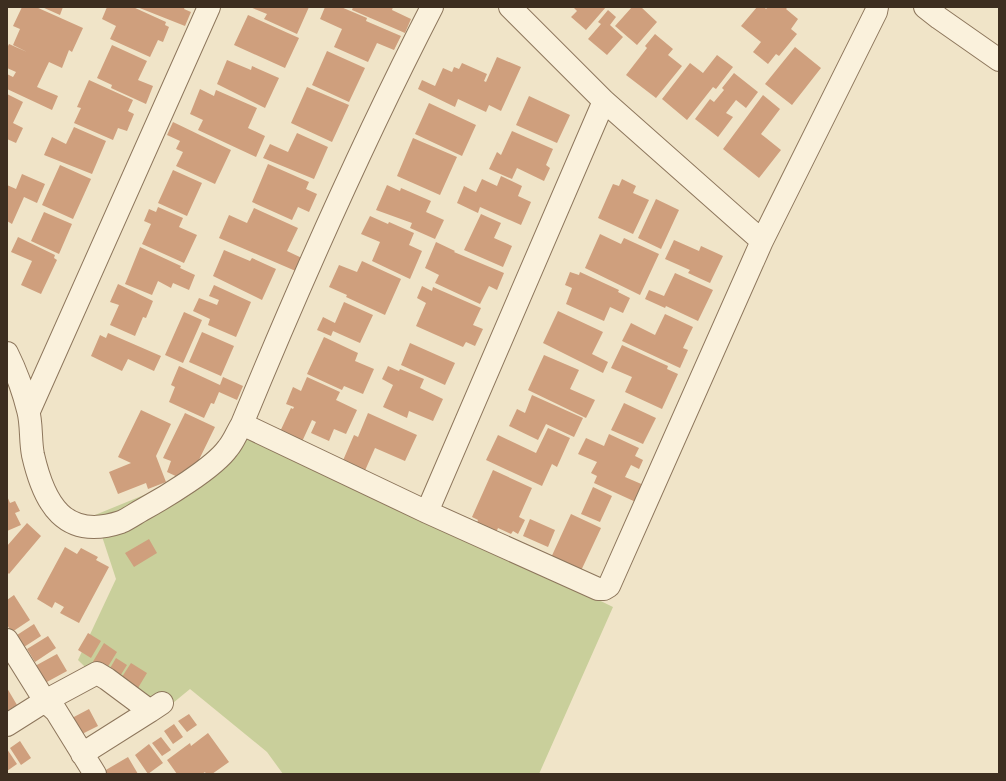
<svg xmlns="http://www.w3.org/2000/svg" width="1006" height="781" viewBox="0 0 1006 781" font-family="Lora,serif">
	<rect width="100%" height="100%" fill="#f0e4c8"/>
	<path fill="#c9cf9b" d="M246,429l367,178 -74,167h-256l-16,-22 -77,-63 -45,37 -67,-66 38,-81 -21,-64 71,-29z"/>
	<path fill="#cf9f7d" d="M22,7h14l47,21 -11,24 -3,-2 -7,18 -13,-6 -12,25 21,9 -6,14 -45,-21v-15l6,3 3,-5 -9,-4v-20l2,-4 18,8 -14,-7 7,-16 -7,-3z
		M42,7h21l-3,8z
		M107,7h26l33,15 -1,3 4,2 -6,15 -5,-2 -8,17 -40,-18 6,-13 -14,-7z
		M137,7h48l-1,2 7,3 -6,14z
		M250,7h59l-12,27 -33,-15 3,-5z
		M325,7h16l26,11 -1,3 35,15 -7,14 -17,-7 -9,19 -34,-15 8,-18 -22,-10z
		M353,7h40l-1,3 19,9 -6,14 -53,-23z
		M573,7h33l-20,23 -15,-13 6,-6z
		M632,7h9l16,15 -20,23 -22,-19z
		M757,7h7l2,2 2,-2h20l-2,2 12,10 -7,10 6,5 -18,22 -3,-2 -8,10 -15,-12 8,-10 -20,-16z
		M608,10l8,7 -6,8 13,12 -16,18 -19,-16 13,-15 -3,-2z
		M248,15l51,23 -14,30 -51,-23z
		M655,34l18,15 -5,6 14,11 -26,32 -30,-23 21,-27 -2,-2z
		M112,45l35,16 -9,19 15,6 -7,18 -35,-16 1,-3 -15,-7z
		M795,47l26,21 -29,37 -27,-21z
		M327,51l38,17 -16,34 -37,-17z
		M717,55l16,12 -17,22 -3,-2 -26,33 -25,-21 28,-36 13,10z
		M497,57l24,10 -20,44 -12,-6 -3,7 -28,-13 -3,8 -37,-18 4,-9 13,6 8,-18 9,4 2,-5 5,2 3,-6 25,11 -3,7 2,1z
		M227,60l24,10 1,-4 27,12 -14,30 -48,-24z
		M734,73l24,19 -12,16 -10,-8 -10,13 7,4 -15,20 -23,-18 15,-20 4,3 10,-12 -2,-2z
		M89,80l44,20 -5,11 6,3 -7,17 -9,-3 -5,12 -39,-17 7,-15 -4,-1z
		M307,87l42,18 -17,37 -41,-19z
		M200,89l14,7 2,-6 41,18 -9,20 17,8 -9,21 -58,-27 5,-10 -13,-6z
		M7,94l16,8 -10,21 10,5 -7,15 -9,-4z
		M763,95l17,14 -19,25 20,16 -22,28 -36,-29z
		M529,96l41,19 -13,28 -41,-18z
		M429,103l47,22 -14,31 -47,-22z
		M173,122l58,28 -16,34 -39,-18 7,-14 -7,-3 4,-8 -13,-6z
		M74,127l32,14 -14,33 -48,-19 8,-18 14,7z
		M512,131l41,18 -7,16 4,3 -6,13 -27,-13 -5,11 -23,-10 8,-17 4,3z
		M297,133l31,14 -14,32 -51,-21 7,-14 18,8z
		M413,138l44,19 -17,38 -43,-19z
		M268,164l41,18 -3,7 11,5 -8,18 -11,-5 -6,13 -40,-18z
		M60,165l31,14 -18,40 -31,-14z
		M173,170l29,13 -15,33 -29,-13z
		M22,174l23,10 -8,19 -13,-6 -12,27 -5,-3v-36l9,4z
		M501,176l21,10 -4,10 13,6 -10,23 -41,-18 -2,6 -21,-10 7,-17 12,6 6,-13 15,7z
		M622,179l14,7 -3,7 16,7 -16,34 -35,-16 15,-34 6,2z
		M387,185l13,6 1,-3 30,13 -5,11 18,8 -9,19 -25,-11 2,-5 -36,-13z
		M656,199l23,11 -18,39 -23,-11z
		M158,207l25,11 -4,9 18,8 -13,28 -42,-19 9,-20 -7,-3 5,-12 7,3z
		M254,208l44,20 -11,23 17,8 -6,13 -79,-34 10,-23 18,8z
		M44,212l28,12 -13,30 -28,-13z
		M481,214l20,9 -7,15 18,8 -9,21 -39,-17z
		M370,216l18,8 1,-2 25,11 -5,12 13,6 -12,28 -38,-18 8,-19 -19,-8z
		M600,234l21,10 3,-6 35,16 -19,41 -55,-27z
		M18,237l37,18 -1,3 3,2 -16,34 -20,-9 11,-24 -21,-9z
		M674,240l25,11 2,-5 22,10 -13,27 -22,-10 2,-3 -25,-11z
		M436,242l19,9 -1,1 50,21 -7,17 -8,-4 -9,18 -45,-21 4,-8 -14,-7z
		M140,247l41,19 -1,2 15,7 -6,15 -16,-7 -2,5 -13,-7 -6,14 -27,-11z
		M224,250l26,11 2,-3 24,11 -14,31 -49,-24z
		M362,261l39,18 -16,36 -39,-18 1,-2 -18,-8 10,-22 18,7z
		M570,272l9,3 1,-3 39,18 -1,2 12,6 -7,15 -13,-6 -6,14 -38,-17 6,-16 -7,-3z
		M675,273l38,17 -15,31 -32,-15 -1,2 -20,-9 4,-9 15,6z
		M118,284l35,17 -7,17 -3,-1 -8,19 -25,-11 9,-20 -9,-3z
		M214,285l37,17 -15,35 -28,-12 2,-6 -17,-8 6,-13 18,7 2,-5 -10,-4z
		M422,286l10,5 1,-4 48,21 -8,17 10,4 -8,17 -9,-4 -3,5 -47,-21 10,-23 -9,-5z
		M344,302l29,13 -13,28 -27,-12 -2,5 -14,-6 6,-13 12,6z
		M558,311l45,21 -11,22 16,8 -5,11 -60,-30z
		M184,312l18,8 -19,43 -18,-8z
		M665,314l28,13 -10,21 5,2 -8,18 -58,-27 9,-18 24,12z
		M202,332l32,14 -13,30 -32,-14z
		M108,333l53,23 -7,15 -26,-12 -6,12 -31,-15 9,-21 6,3z
		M324,337l34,16 -3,8 19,8 -11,25 -19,-8 -2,4 -35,-16z
		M410,343l45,20 -10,22 -44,-20z
		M622,345l46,21 -1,3 11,5 -16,35 -37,-17 7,-15 -21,-9z
		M544,355l35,15 -9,19 25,11 -9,18 -58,-28z
		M179,366l41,19 3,-8 20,9 -6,14 -18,-8 -5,12 -3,-1 -7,15 -35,-16 6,-15 -4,-2z
		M388,366l11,5 1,-2 24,10 -4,9 23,11 -10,22 -24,-10 -2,7 -24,-11 10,-22 -11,-6z
		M307,377l33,15 -4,8 21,10 -11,24 -12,-5 -5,12 -18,-8 5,-11 -4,-2 -12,26 -22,-10 13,-28 2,1 1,-2 -8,-3 7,-17 8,4z
		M532,395l51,23 -9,19 -28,-13 -8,16 -29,-14 8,-17 8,4z
		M624,403l32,15 -13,26 -32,-14z
		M141,410l30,14 -15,32 10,26 -18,7 -2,-6 -28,11 -9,-22 22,-9 -13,-6z
		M185,413l30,14 -22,45 -11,7 -15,-7 4,-11 -8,-3z
		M368,413l49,22 -12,26 -30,-13 -12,27 -22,-10 13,-30 4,2z
		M548,428l22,10 -13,29 -5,-3 -10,22 -56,-26 12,-25 38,18z
		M609,434l30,14 -4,8 8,4 -4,9 -8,-4 -6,12 21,9 -8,17 -44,-20 3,-7 -6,-3 6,-11 -19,-8 8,-16 18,8z
		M493,470l39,18 -13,29 6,3 -7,14 -5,-3 -2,3 -13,-6 -4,9 -19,-9 3,-8 -6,-3z
		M593,487l19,9 -12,26 -19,-8z
		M7,496l3,7 5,-2 5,10 -5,2 6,12 -14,6z
		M571,514l30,14 -22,47 -30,-13z
		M530,519l25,11 -7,17 -25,-11z
		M27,523l14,13 -32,38 -2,-2v-26z
		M149,539l8,14 -23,14 -9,-14z
		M65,547l12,7 4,-6 17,9 -2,3 13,7 -30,56 -19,-10 4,-6 -9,-5 -3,6 -15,-9z
		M14,595l16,25 -18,12 -5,-7v-25z
		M34,624l7,12 -17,11 -7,-12z
		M88,633l13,8 -10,17 -13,-8z
		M48,636l8,12 -21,14 -8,-13z
		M104,643l13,9 -13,21 -13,-8z
		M57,654l10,17 -22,12 -10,-17z
		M116,658l11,7 -10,16 -11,-6z
		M131,663l16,10 -12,20 -17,-10z
		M7,688l10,17 -10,6z
		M89,709l9,17 -18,9 -8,-17z
		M189,714l8,11 -10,7 -9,-11z
		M174,724l9,13 -10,7 -9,-13z
		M208,733l21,29 -17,12h-6l-1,-2 -3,2h-25l-10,-14 23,-17 1,3z
		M161,737l10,13 -9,6 -10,-13z
		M20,741l11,17 -10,7 -11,-17z
		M149,744l14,19 -15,11 -13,-19z
		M7,749l10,15 -10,7z
		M128,757l10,17h-39z"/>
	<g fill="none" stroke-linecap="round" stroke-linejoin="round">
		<defs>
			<path id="minor" d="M510,7l94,94 158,140
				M7,353c9,18 16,37 21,57 4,14 2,30 5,45 11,48 31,86 88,67 7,-3 14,-8 21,-12 22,-12 72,-42 86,-62 6,-7 9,-16 14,-24l185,88 171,77h6l5,-3 153,-345 114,-229 1,-5
				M29,411l180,-404
				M242,424c58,-141 120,-281 190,-417
				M427,512l177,-411
				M7,640l38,61 11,10 39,63
				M7,725l38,-24 52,-28 10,6 43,32 12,-8
				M82,754l68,-43"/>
			<path id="tertiary" d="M925,7l14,11 60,42"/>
		</defs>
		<use href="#minor" stroke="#8d765c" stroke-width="24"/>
		<use href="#tertiary" stroke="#8d765c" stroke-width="24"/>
		<use href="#minor" stroke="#faf1dc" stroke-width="22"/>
		<use href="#tertiary" stroke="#faf1dc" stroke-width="22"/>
	</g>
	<rect width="1006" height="781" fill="none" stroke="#3d2e20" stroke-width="16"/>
</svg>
